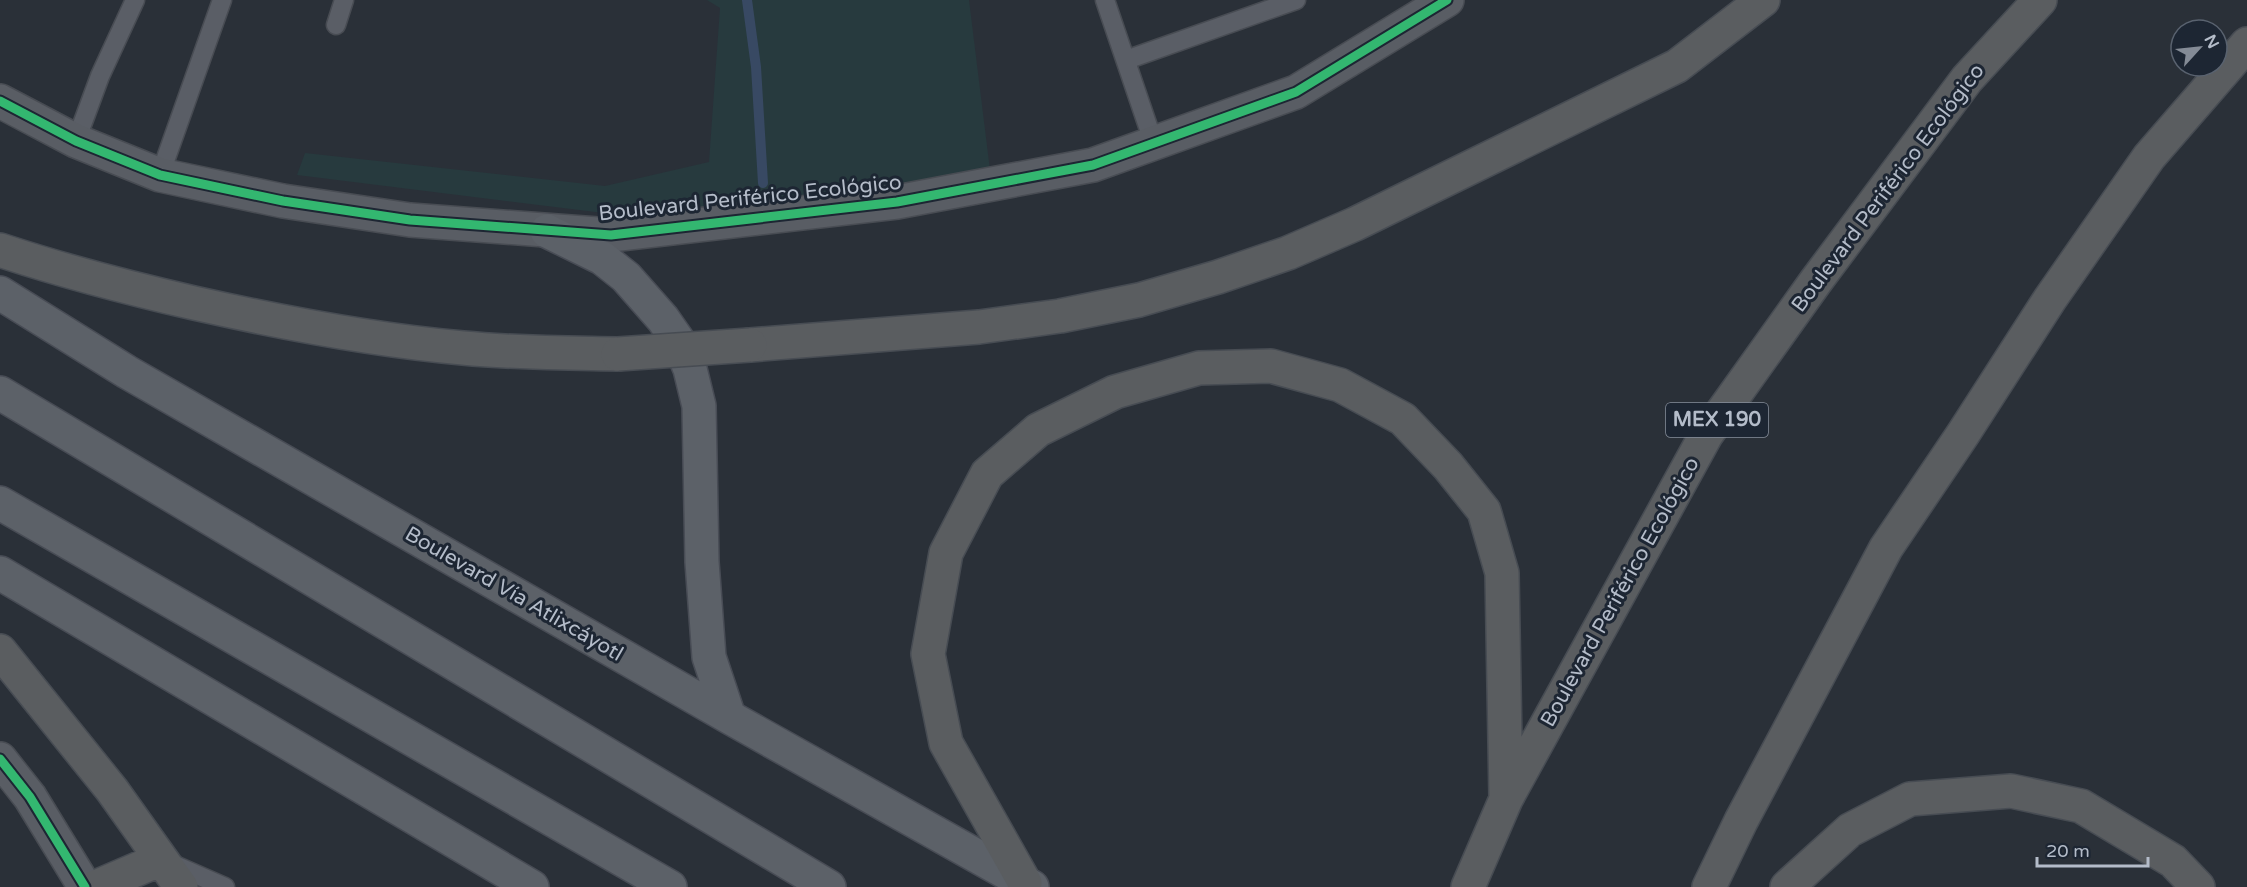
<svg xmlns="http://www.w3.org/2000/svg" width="2247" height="887" viewBox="0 0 2247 887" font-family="'Varela Round',sans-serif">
	<rect width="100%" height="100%" fill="#2a3038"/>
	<path fill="#273a3e" d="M707,0h262l21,170 -91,17 -279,28 -323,-40 8,-22 300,33 104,-24 11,-154z"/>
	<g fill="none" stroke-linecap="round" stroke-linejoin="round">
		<path stroke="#384963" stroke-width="10" d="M747,0l9,67 7,116"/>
		<defs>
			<path id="lane" d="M1105,0l49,144
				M336,25l8,-25
				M1126,60l170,-60
				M76,141l24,-65 35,-76
				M160,175l62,-175
				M168,862l57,25"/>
			<path id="secondary" d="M0,101l76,40 84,34 123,26 127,19 201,15 286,-33 196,-37 203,-73 151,-92
				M0,759l30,38 55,90"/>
			<path id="primary" d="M547,231l55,27 24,19 37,42 16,23 11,27 9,37 3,156 7,95 20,60
				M0,293l127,79 602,345 303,170
				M0,393l829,494
				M0,503l670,384
				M0,573l532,314"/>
			<path id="highway" d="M0,250c63,21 129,38 194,53 89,20 178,37 269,45 52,5 104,5 155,6
				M750,345l229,-18 81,-11 79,-16 79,-23 70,-24 67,-29 322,-158 86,-66
				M0,651l112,139 69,97
				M1025,883l-79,-140 -18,-89 18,-101 41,-79 51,-44 77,-38 84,-24 72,-2 69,19 63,34 45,47 36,45 18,62 4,226
				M96,887l65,-28
				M1468,887l38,-88 200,-364 110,-154 151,-202 73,-79
				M1709,887l32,-66 145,-273 77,-114 87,-135 99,-142 98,-113
				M1787,887l63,-57 60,-31 101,-8 70,15 92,55 25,26"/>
		</defs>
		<use href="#lane" stroke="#484c53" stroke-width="21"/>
		<use href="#secondary" stroke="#484c53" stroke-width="36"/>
		<use href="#primary" stroke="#484c55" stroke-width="36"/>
		<use href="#highway" stroke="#474c53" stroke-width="36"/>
		<use href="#lane" stroke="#5a5e66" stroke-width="18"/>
		<use href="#secondary" stroke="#595d64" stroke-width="33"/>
		<use href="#primary" stroke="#5c6168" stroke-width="33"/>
		<use href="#highway" stroke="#5a5d60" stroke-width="33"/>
		<defs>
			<path id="highway-bridge" d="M618,354l132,-9"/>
		</defs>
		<use href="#highway-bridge" stroke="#474c53" stroke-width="36" stroke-linecap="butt"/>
		<use href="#highway-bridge" stroke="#5a5d60" stroke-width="33"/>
		<defs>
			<path id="cycleway" d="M0,101l76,40 84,34 123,26 127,19 201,15 286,-33 196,-37 203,-73 151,-92
				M0,759l30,38 55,90"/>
		</defs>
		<use href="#cycleway" stroke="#1d2633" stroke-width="13"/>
		<use href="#cycleway" stroke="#33b770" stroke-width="9"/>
	</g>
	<g text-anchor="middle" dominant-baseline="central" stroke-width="6" stroke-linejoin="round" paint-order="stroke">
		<rect fill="#1d2633" stroke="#878f9c" stroke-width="1.5" x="1666" y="403" width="102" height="34" rx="4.5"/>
		<g font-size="20" font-weight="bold" fill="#b4bcc9">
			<text x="1717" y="420">MEX 190</text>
		</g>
		<g font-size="21" fill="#b4bcc9" stroke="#1d2633">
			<text transform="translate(1888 188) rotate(-53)">Boulevard Periférico Ecológico</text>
			<text transform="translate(750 198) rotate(-6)">Boulevard Periférico Ecológico</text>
			<text transform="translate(1620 592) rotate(-61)">Boulevard Periférico Ecológico</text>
			<text transform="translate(514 594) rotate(30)">Boulevard Vía Atlixcáyotl</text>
		</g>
	</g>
	<g transform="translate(2199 48) rotate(63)"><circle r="28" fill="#1d2633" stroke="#59626f" stroke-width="1.5"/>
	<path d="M0-4.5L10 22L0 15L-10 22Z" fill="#848b96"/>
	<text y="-9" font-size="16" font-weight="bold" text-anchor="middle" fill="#b4bcc9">N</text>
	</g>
	<path d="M2037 857v9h111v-9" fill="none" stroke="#b4bcc9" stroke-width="3"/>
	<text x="2046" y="857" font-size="18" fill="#b4bcc9" stroke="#1d2633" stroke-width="4.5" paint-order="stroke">20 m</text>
</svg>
